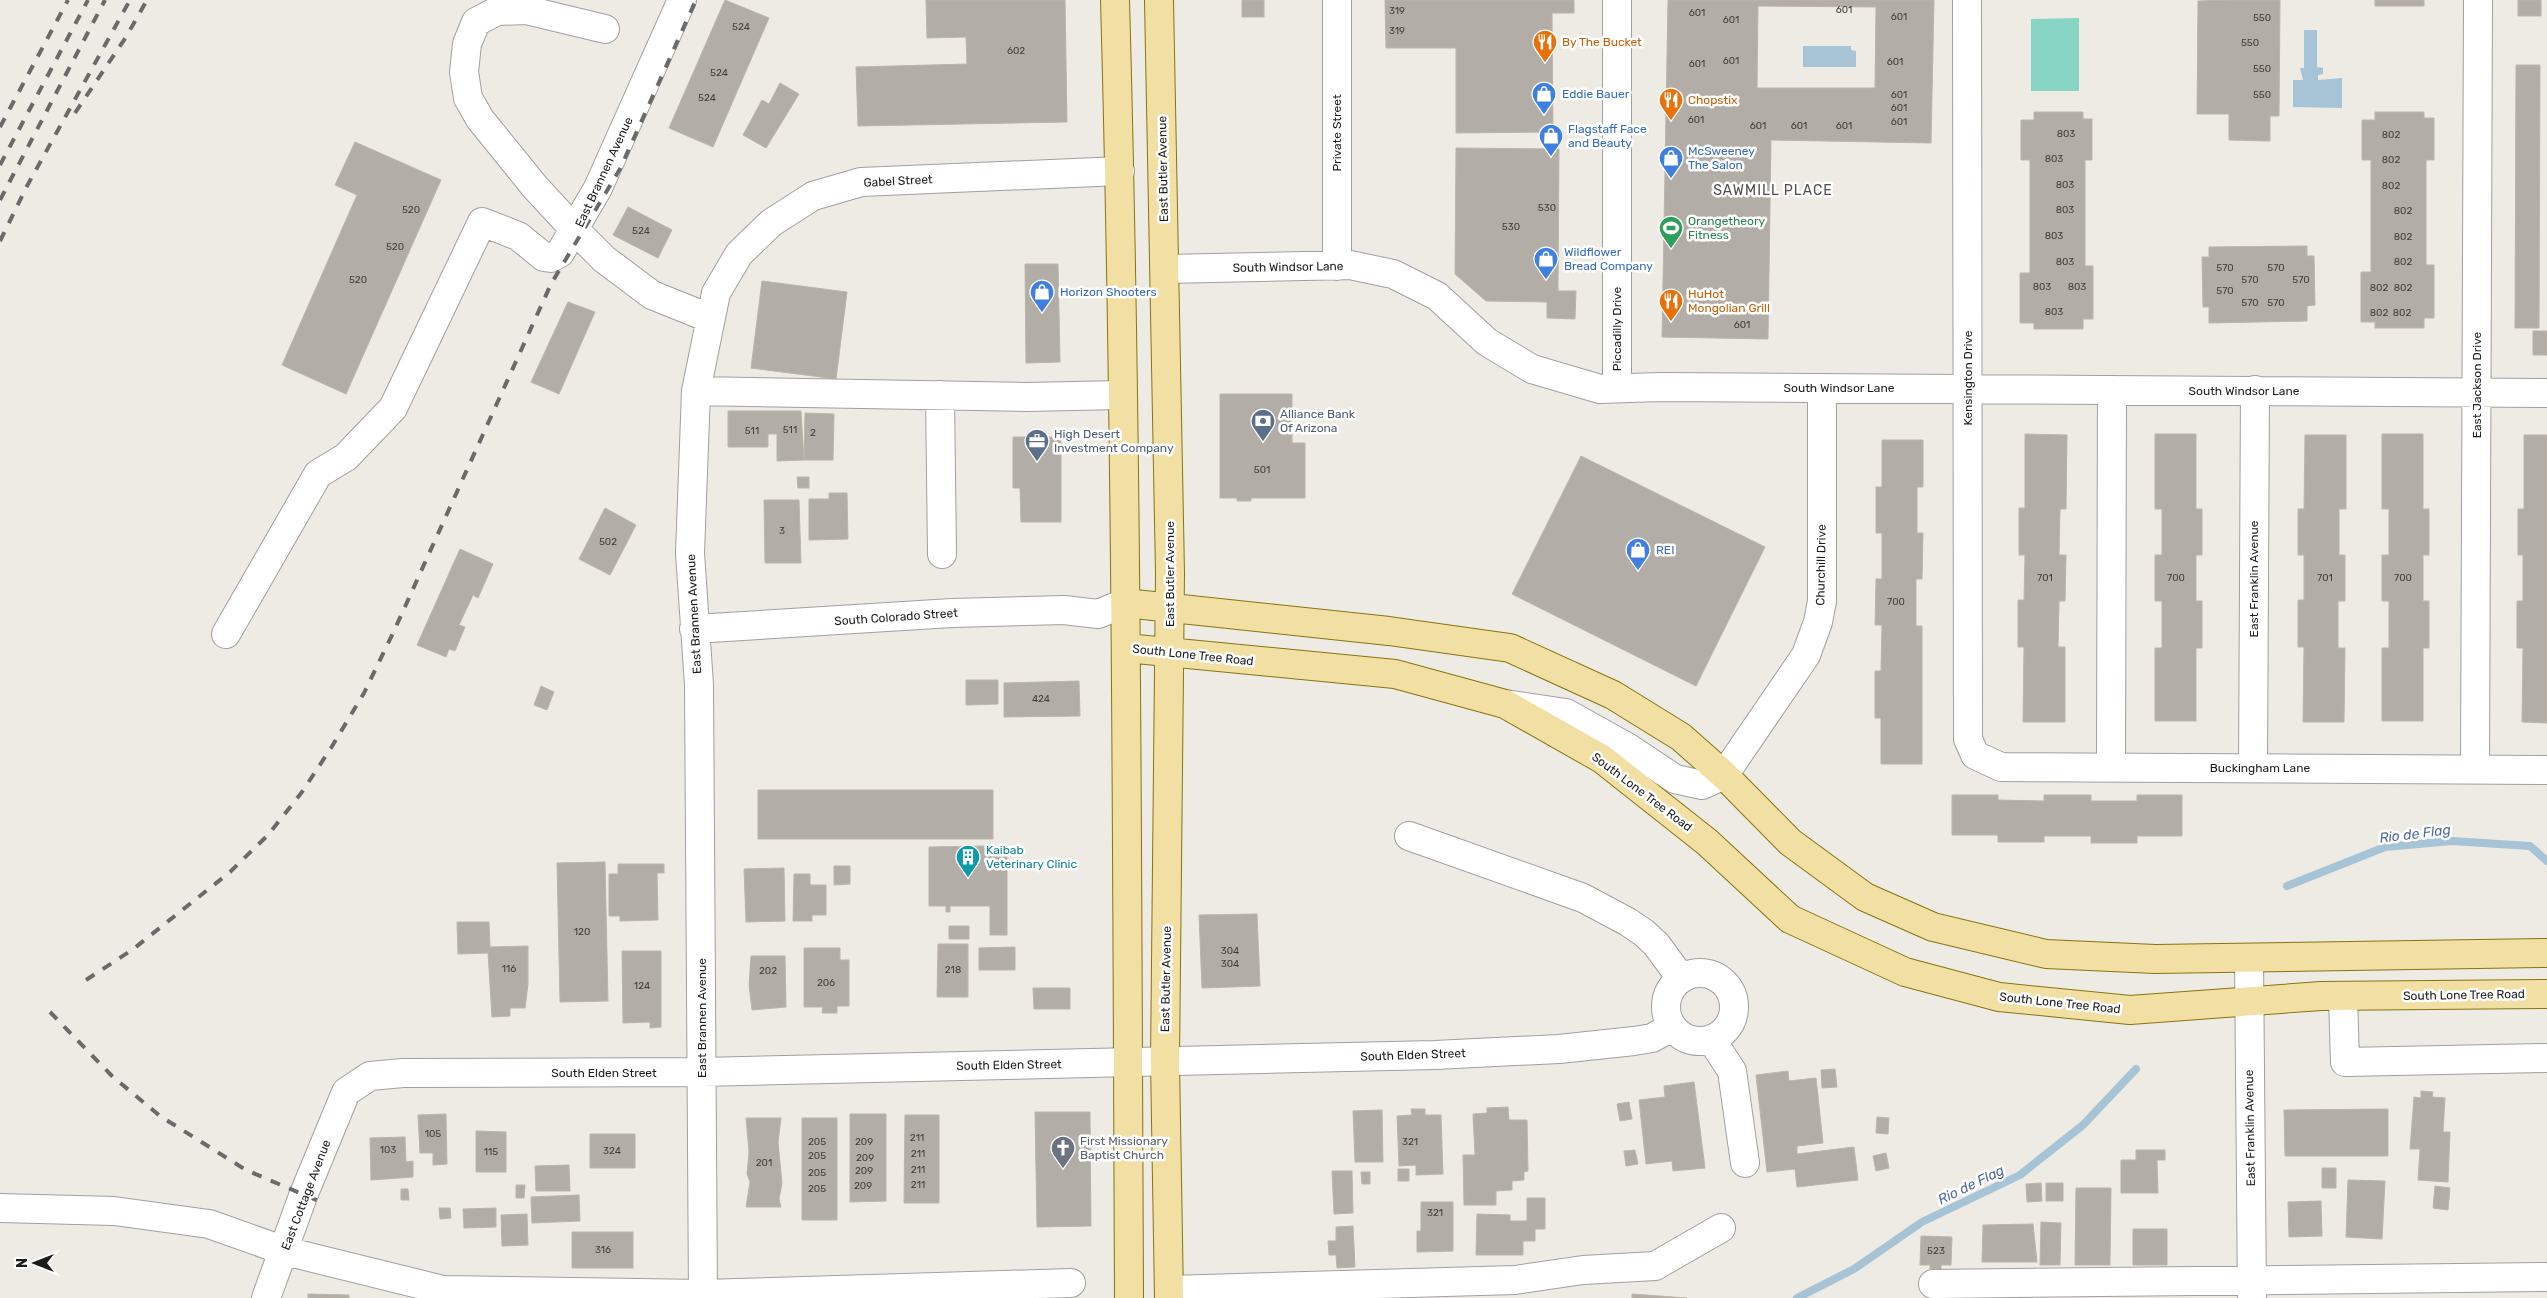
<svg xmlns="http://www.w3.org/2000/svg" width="2547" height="1298" viewBox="0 0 2547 1298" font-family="Rubik,sans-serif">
	<rect width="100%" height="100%" fill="#edebe3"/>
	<path fill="#88d5c6" d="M2079,18v73h-48v-72z"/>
	<path fill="#a7c3d6" d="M2304,30h13v37l6,1v6l-5,1v5l24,-2v30l-49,-1v-27h10l-3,-12h4z
		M1803,46h48v4l5,1v16h-53z"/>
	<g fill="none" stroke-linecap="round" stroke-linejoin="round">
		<path stroke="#a7c3d6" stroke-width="8" d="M2287,886l98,-39 67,-6 78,5 17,15
			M1797,1298l57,-29 68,-47 98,-47 63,-50 53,-56"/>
	</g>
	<path fill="#b2ada6" stroke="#bdb5a7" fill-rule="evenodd" d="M725,0l44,18 -56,129 -44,-19z
		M926,0h139l2,122 -209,4 -2,-59 111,-3 -1,-27 -39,1z
		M1242,0h22v17h-22z
		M1385,0h189v13h-22l1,119 -97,1v-85h-70z
		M1668,0h266l-3,143 -160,-3 -3,199 -106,-2zM1758,6l118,1 -1,81h-118z
		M2229,0h51l-1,116h-9v25l-41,-1v-26h-32l1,-113z
		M2375,0h49v6h-49z
		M2518,0h23v16h-23z
		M2516,65h24l-1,263h-24z
		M780,83l19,11 -33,54 -23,-13 19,-35 7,4z
		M2034,112h49v7h9v41h-7v106h8v53h-10v10h-49v-6h-14v-50h10v-113h-9v-40h13z
		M2375,112h49v6h10v42h-8v105h8v53h-10v10h-49v-6h-14v-50h10v-112h-9v-40h13z
		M355,142l86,38 -95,214 -64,-29 75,-170 -22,-10z
		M1456,148l103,1 -1,142h18l-1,28 -28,-1v-16l-61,-1 -31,-27z
		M628,207l44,23 -14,28 -45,-23z
		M2307,246v10h7l1,49 -8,1v15l-98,2v-16h-6l-1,-50h7v-10z
		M1025,264h33l2,98 -34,1z
		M762,281l85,11 -11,87 -85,-11z
		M568,302l27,10 -36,82 -28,-12z
		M2533,331h14v24h-14z
		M1220,394h72v49h13v55h-54v3h-14v-3h-17z
		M728,411h73l3,49 -27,1v-27h-9v13h-40z
		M805,413l29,1 -1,46h-29z
		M2025,434l42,1 -1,74h-6l-1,46h7l-1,46h-6l-1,46h7v75h-42l1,-75h-6v-47h6l1,-45h-6v-47h6z
		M2155,434h41v75h6v46h-6v46h6v47h-6v73h-41v-73h7v-47h-7v-46h7v-46h-7z
		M2382,434h41v75h6v46h-6v46h6v47h-6v73h-41v-73h7v-47h-7v-46h7v-46h-7z
		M2305,435h41v74h-7v46h6v46h-7v47h7l-1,74h-41l1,-75h-6v-47h6v-45h-6v-46h6z
		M2524,435h23v288l-25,-1 1,-74h-6v-47h6v-46h-5v-46h6z
		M1013,437h48v85h-40l-1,-34h-7z
		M1882,440h41v47h-6v46h6l-1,46h-6v47h6v138h-41v-46h-6v-47h6l1,-46h-7l1,-46h6v-46h-6v-46h6z
		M1581,456l184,91 -69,139 -184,-92z
		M797,477h12v11h-11z
		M829,493h18l1,46 -39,1v-41h20z
		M764,500h35l2,63h-36z
		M605,508l31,17 -26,50 -31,-16z
		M460,549l33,15 -15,34 -5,-3 -14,30 6,2 -10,24 -6,-2 -3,8 -29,-12z
		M966,680h32v24l-32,1z
		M1079,681l1,35 -76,1v-34z
		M541,686l13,6 -7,18 -13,-5z
		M758,790h235v49h-235z
		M1952,795h46v5l46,1v-6h47v6h46v-6h45v41h-45v7h-46v-7h-47v6h-46v-7h-46z
		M985,846v4h22v85h-17v-29h-40v6h-4v-6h-17v-59z
		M605,862l3,139 -48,1 -3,-139z
		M618,864h46v9h-7l1,47 -38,1v-5h-11v-42h9z
		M834,866h16v18l-16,1z
		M784,868l1,53 -39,1 -2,-53z
		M794,874h16v11h16v30h-14v6h-19z
		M1257,914l3,72 -58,2 -3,-73z
		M457,922h32l1,25 38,-1v38l-3,24h-15v8l-18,1 -4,-64 -30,1z
		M949,926h20v13h-20z
		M938,944h30v53h-31z
		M1015,947v23h-36v-22z
		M804,948h36v12h9v46h-12v7h-15l1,-6h-19z
		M622,951h39v76l-11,1v-6l-27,1z
		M751,956h34l1,51 -34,3 -3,-25z
		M1033,988h37v21h-36z
		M1835,1069l2,18 -15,1 -1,-18z
		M1788,1071l1,10 27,-3 7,65 -26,3v8l57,-7 4,33 -61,7 -2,-18 -28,3 -11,-97z
		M1694,1082l11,86 -32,3 -1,-10 -26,3 -7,-64 26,-3 -1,-11z
		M2421,1091l12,1 -1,5 13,1 -2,34h7l-2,50 -30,-2 2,-31h-10l4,-52 7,1z
		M1629,1102l3,17 -12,2 -3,-17z
		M1508,1107l1,13h18l1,51 -4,1v8l-12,1v9l-16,1v14h-32l-1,-50h12l-2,-41 14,-1v-5z
		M1411,1109h14v6h16l2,59 -27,1v-10l-17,1 -2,-50 15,-1z
		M2388,1109v47h-103l-1,-46z
		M1382,1110l1,52h-28l-2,-51z
		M1035,1112h55l1,114 -54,1z
		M446,1114l1,50 -14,1v-12h-13l-2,-38z
		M850,1114h36v87l-36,1z
		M905,1115h34v88h-35z
		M1877,1117l12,1 -1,16 -12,-1z
		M746,1118h35l-3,24 4,41 -3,16 2,8h-35l4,-25 -3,-8 2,-22z
		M802,1118h35v102h-35z
		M476,1131l30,1v40h-30z
		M590,1134h45v34h-45z
		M405,1137l1,25 7,-1v16l-42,3 -1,-42z
		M1635,1150l3,14 -12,2 -2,-15z
		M2136,1150h29v10h-8l1,33h-37v-33h15z
		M1886,1153l3,15 -13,3 -3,-15z
		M569,1165l1,26h-34l-1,-25z
		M2322,1168h14v20h-14z
		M1398,1169h11v12h-11z
		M1332,1171h20l1,42 -19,1z
		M1361,1172h9v12h-8z
		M2348,1180l37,1 -3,58 -36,-2z
		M2041,1183l1,18 -15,1 -1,-18z
		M2046,1183h17v18h-17z
		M516,1185h9l-1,13h-8z
		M2435,1186l15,2 -2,22 -15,-2z
		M2076,1188h35l-1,77h-35z
		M401,1189h7l1,11h-8z
		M579,1195l1,26 -48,2 -1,-26z
		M1527,1198h18v31h-10v12h-12v14h-47l1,-41 33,1v6h17z
		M2321,1201l1,35 -33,1 -1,-35z
		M1421,1202h32v49l-36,1v-21h4z
		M439,1208h11l1,10 -11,1z
		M496,1208v19l-32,1 -1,-19z
		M527,1214l1,31 -26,1 -1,-31z
		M2041,1222l20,1 -1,42h-20z
		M2033,1224l4,38h-55l1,-37z
		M1353,1226l2,41 -18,1 -1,-13h-7l-1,-14h8v-14z
		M2133,1229h34v36h-34z
		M572,1232h61v36h-61z
		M1921,1236l31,1 -1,28h-10v4h-11v-4h-10z
		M308,1294l41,1v3h-41z
		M1632,1294l55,4h-55z"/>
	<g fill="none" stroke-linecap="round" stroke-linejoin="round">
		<defs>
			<path id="minor" d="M682,0l-84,188 -24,41 30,30 48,36 57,23
				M1337,0v266
				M1967,0l1,739 7,16 26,12 546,3
				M1165,269l185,-4 43,9 44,22 50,46 45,27 68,20 60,-2 887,6
				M1617,388v-388
				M696,391l330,6 96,-2
				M940,395l2,159
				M694,629l258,-16 112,-3 34,4 27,-11
				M226,634l92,-160 28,-17 47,-49 89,-186 36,14 26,21 7,1 9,-5 14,-24 -39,-42 -55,-68 -12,-21 -4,-26 3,-28 9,-22 21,-11 29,-1 79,19
				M1505,704l61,9 61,34 48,32 27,6 22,-10 82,-120 12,-33 4,-21v-213
				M2111,767l1,-377
				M2253,768l2,-378
				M2475,769l3,-769
				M1409,836l174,62 45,24 16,11 12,11 25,34
				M2249,958l3,340
				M1666 1007a34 34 0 1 1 68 0a34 34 0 1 1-68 0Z
				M2343,997l2,65 202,-4
				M1711,1039l21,32 13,92
				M0,1208l114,3 95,13 76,27 158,39 260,4 368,-11
				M1933,1284l614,-7
				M1169,1290l346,-10 68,-10 72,-4 66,-38
				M266,1298l37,-102 43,-104 24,-16 33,-3 299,-1 733,-17 124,-6 75,-8 18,-3 20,-11
				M703,1298l-4,-613 -9,-132 6,-162 20,-98 23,-39 32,-31 42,-27 48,-14 259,-11"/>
			<path id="major" d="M1115,0c12,432 12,865 14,1298
				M1159,0l11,573 -5,488 4,237
				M1125,603l264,28 121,17 103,47 68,42 43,38 66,67 75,55 68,30 113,27 109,5 392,-6
				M1126,648l269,26 110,30 97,55 105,83 83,77 115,53 94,25 131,13 191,-14 226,-2"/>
		</defs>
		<use href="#minor" stroke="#a0a0a0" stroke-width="30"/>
		<use href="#major" stroke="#86750e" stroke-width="30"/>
		<use href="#minor" stroke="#fff" stroke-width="28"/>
		<use href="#major" stroke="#f2dfa3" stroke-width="28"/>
		<path stroke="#6a6a6a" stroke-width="4" stroke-dasharray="10 10" stroke-linecap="butt" d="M75,113l51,-76 21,-37
			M0,127l68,-127
			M0,165l88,-165
			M0,200l105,-200
			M0,241l27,-55 103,-186
			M86,980l46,-30 98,-78 38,-37 34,-43 29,-44 33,-55 30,-62 157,-347 69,-115 76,-169
			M50,1012l62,64 48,40 86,54 75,32"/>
	</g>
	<defs>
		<symbol id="restaurant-pin" viewBox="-11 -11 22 30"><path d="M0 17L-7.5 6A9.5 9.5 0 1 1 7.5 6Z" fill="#e8710a" stroke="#fff"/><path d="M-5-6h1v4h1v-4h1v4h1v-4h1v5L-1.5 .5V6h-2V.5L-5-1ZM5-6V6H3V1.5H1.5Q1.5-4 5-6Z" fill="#fff"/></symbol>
		<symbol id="shop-pin" viewBox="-11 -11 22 30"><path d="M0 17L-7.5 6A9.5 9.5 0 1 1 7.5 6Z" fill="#3f7fe0" stroke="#fff"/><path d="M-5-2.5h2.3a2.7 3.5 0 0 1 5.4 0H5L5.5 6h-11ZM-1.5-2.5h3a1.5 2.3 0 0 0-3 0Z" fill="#fff"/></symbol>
		<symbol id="stadium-pin" viewBox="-11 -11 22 30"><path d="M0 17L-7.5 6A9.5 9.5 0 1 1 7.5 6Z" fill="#2e9e5b" stroke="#fff"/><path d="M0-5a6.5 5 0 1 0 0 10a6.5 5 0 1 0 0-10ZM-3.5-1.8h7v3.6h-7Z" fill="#fff"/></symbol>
		<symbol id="bank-pin" viewBox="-11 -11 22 30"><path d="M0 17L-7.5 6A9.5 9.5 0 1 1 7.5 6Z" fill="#5c6f8a" stroke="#fff"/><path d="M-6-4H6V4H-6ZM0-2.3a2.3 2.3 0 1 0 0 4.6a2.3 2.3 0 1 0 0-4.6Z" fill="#fff"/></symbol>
		<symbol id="office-pin" viewBox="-11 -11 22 30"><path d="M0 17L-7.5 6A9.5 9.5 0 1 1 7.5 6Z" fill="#5c6f8a" stroke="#fff"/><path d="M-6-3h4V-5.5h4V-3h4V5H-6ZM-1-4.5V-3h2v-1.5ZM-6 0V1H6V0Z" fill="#fff"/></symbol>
		<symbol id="building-pin" viewBox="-11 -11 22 30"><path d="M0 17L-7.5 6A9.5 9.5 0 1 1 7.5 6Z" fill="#0f9aa8" stroke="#fff"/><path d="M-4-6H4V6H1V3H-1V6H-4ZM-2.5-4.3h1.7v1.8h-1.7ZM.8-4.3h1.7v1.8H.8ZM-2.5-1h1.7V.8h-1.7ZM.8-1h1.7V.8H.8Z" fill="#fff"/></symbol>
		<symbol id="church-pin" viewBox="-11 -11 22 30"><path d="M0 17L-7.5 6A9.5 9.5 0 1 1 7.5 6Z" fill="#6b7280" stroke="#fff"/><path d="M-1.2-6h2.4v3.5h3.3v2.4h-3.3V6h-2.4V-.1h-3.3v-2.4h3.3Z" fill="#fff"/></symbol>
	</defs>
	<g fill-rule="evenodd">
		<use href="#restaurant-pin" x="1531" y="28" width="28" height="38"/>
		<use href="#shop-pin" x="1530" y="80" width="28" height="38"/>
		<use href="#restaurant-pin" x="1657" y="86" width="28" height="38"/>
		<use href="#shop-pin" x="1537" y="122" width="28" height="38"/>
		<use href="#shop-pin" x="1657" y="144" width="28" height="38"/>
		<use href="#stadium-pin" x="1657" y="214" width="28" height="38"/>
		<use href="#shop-pin" x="1532" y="245" width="28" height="38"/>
		<use href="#shop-pin" x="1028" y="278" width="28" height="38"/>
		<use href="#restaurant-pin" x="1657" y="287" width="28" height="38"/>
		<use href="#bank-pin" x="1249" y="407" width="28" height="38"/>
		<use href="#office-pin" x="1023" y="427" width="28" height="38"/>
		<use href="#shop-pin" x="1624" y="536" width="28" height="38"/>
		<use href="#building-pin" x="954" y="843" width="28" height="38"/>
		<use href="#church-pin" x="1049" y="1134" width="28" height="38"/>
	</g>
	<g text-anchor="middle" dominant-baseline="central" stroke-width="5" stroke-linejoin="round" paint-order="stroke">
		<g font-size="10" fill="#42403e">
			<text x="1844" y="10">601</text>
			<text x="1397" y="11">319</text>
			<text x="1697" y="13">601</text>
			<text x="1899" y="17">601</text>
			<text x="2262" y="18">550</text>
			<text x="1731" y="20">601</text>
			<text x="741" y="27">524</text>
			<text x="1397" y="31">319</text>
			<text x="2250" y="43">550</text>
			<text x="1016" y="51">602</text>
			<text x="1731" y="61">601</text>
			<text x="1895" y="62">601</text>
			<text x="1697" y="64">601</text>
			<text x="2262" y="69">550</text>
			<text x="719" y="73">524</text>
			<text x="1899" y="95">601</text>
			<text x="2262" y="95">550</text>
			<text x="707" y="98">524</text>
			<text x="1899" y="108">601</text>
			<text x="1696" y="120">601</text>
			<text x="1899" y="122">601</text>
			<text x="1758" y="126">601</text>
			<text x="1799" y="126">601</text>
			<text x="1844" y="126">601</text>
			<text x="2066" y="134">803</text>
			<text x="2391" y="135">802</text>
			<text x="2054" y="159">803</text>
			<text x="2391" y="160">802</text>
			<text x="2065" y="185">803</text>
			<text x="2391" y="186">802</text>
			<text x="1547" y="208">530</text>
			<text x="411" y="210">520</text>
			<text x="2065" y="210">803</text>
			<text x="2403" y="211">802</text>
			<text x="1511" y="227">530</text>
			<text x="641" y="231">524</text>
			<text x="2054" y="236">803</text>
			<text x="2403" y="237">802</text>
			<text x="395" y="247">520</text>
			<text x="2065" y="262">803</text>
			<text x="2403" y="262">802</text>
			<text x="2225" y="268">570</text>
			<text x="2276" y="268">570</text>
			<text x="358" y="280">520</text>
			<text x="2250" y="280">570</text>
			<text x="2301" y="280">570</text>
			<text x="2042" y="287">803</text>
			<text x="2077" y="287">803</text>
			<text x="2379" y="288">802</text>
			<text x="2403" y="288">802</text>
			<text x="2225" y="291">570</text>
			<text x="2250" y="303">570</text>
			<text x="2276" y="303">570</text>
			<text x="2054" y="312">803</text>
			<text x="2379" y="313">802</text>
			<text x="2402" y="313">802</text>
			<text x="1742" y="325">601</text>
			<text x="790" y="430">511</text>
			<text x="752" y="431">511</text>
			<text x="813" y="433">2</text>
			<text x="1262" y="470">501</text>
			<text x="782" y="531">3</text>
			<text x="608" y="542">502</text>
			<text x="2045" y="578">701</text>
			<text x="2176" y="578">700</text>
			<text x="2325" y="578">701</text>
			<text x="2403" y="578">700</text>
			<text x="1896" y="602">700</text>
			<text x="1041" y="699">424</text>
			<text x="582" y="932">120</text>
			<text x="1230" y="951">304</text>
			<text x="1230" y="964">304</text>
			<text x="509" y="969">116</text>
			<text x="953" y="970">218</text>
			<text x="768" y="971">202</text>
			<text x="826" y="983">206</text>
			<text x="642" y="986">124</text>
			<text x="433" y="1134">105</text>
			<text x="917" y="1138">211</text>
			<text x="817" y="1142">205</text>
			<text x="864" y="1142">209</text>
			<text x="1410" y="1142">321</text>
			<text x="388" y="1150">103</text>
			<text x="612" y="1151">324</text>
			<text x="491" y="1152">115</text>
			<text x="918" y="1154">211</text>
			<text x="817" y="1156">205</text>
			<text x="865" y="1158">209</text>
			<text x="764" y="1163">201</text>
			<text x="918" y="1170">211</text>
			<text x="864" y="1171">209</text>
			<text x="817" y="1173">205</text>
			<text x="918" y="1185">211</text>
			<text x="863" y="1186">209</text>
			<text x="817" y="1189">205</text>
			<text x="1435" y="1213">321</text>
			<text x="603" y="1250">316</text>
			<text x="1936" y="1251">523</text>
		</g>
		<g font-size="12" fill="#c56008" stroke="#fff" text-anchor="start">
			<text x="1562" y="42">By The Bucket</text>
			<text x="1688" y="100">Chopstix</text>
			<text x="1688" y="294">HuHot<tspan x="1688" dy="14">Mongolian Grill</tspan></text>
		</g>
		<g font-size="12" fill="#366cbe" stroke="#fff" text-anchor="start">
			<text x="1562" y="94">Eddie Bauer</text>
			<text x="1568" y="129">Flagstaff Face<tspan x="1568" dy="14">and Beauty</tspan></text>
			<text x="1688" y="151">McSweeney<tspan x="1688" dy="14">The Salon</tspan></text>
			<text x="1564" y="252">Wildflower<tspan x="1564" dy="14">Bread Company</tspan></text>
			<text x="1060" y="292">Horizon Shooters</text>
			<text x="1656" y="550">REI</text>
		</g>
		<g font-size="12" fill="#1c1c1c" stroke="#fff">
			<text transform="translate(1337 133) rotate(-90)">Private Street</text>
			<text transform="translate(1163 169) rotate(-91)">East Butler Avenue</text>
			<text transform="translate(604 172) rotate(-65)">East Brannen Avenue</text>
			<text transform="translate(898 181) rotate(-3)">Gabel Street</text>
			<text transform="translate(1288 267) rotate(-1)">South Windsor Lane</text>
			<text transform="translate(1617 329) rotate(-90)">Piccadilly Drive</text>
			<text transform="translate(1968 378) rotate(-90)">Kensington Drive</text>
			<text transform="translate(2477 385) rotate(-90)">East Jackson Drive</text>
			<text x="1839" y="388">South Windsor Lane</text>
			<text x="2244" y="391">South Windsor Lane</text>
			<text transform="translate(1821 565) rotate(-89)">Churchill Drive</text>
			<text transform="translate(1170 574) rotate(-90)">East Butler Avenue</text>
			<text transform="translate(2254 579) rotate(-90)">East Franklin Avenue</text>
			<text transform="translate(694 614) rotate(-93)">East Brannen Avenue</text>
			<text transform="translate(896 617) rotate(-4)">South Colorado Street</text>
			<text transform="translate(1193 655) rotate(6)">South Lone Tree Road</text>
			<text x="2260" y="768">Buckingham Lane</text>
			<text transform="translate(1642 792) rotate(37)">South Lone Tree Road</text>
			<text transform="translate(1166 979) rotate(-89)">East Butler Avenue</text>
			<text transform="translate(2464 995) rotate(-1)">South Lone Tree Road</text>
			<text transform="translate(2060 1003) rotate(6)">South Lone Tree Road</text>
			<text transform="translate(702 1018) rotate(-90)">East Brannen Avenue</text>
			<text transform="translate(1413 1055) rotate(-2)">South Elden Street</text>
			<text transform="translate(1009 1065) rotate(-1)">South Elden Street</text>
			<text x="604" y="1073">South Elden Street</text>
			<text transform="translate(2250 1128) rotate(-91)">East Franklin Avenue</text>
			<text transform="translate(306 1195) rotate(-69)">East Cottage Avenue</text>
		</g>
		<g font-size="12" fill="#27864d" stroke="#fff" text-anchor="start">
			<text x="1688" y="221">Orangetheory<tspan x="1688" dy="14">Fitness</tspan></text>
		</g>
		<g font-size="12" fill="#4e5e75" stroke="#fff" text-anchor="start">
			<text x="1280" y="414">Alliance Bank<tspan x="1280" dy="14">Of Arizona</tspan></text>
			<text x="1054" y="434">High Desert<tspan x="1054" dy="14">Investment Company</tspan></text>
		</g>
		<g font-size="12" fill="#0d838f" stroke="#fff" text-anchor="start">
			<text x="986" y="850">Kaibab<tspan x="986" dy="14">Veterinary Clinic</tspan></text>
		</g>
		<g font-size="12" fill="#5b616d" stroke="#fff" text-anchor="start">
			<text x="1080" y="1141">First Missionary<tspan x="1080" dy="14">Baptist Church</tspan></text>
		</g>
		<g font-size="14" letter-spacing="1" fill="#4f4f4f" stroke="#fff">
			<text x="1773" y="190">SAWMILL PLACE</text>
		</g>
		<g font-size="14" font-style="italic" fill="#536ba2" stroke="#fff">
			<text transform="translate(2415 834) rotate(-7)">Rio de Flag</text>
			<text transform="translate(1971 1185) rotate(-26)">Rio de Flag</text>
		</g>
	</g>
	<g transform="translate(35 1263) rotate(270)" stroke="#ffffff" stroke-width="4" paint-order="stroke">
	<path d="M0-4L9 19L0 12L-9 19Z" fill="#1c1c1c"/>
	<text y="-8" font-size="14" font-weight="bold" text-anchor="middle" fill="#1c1c1c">N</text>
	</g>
</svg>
